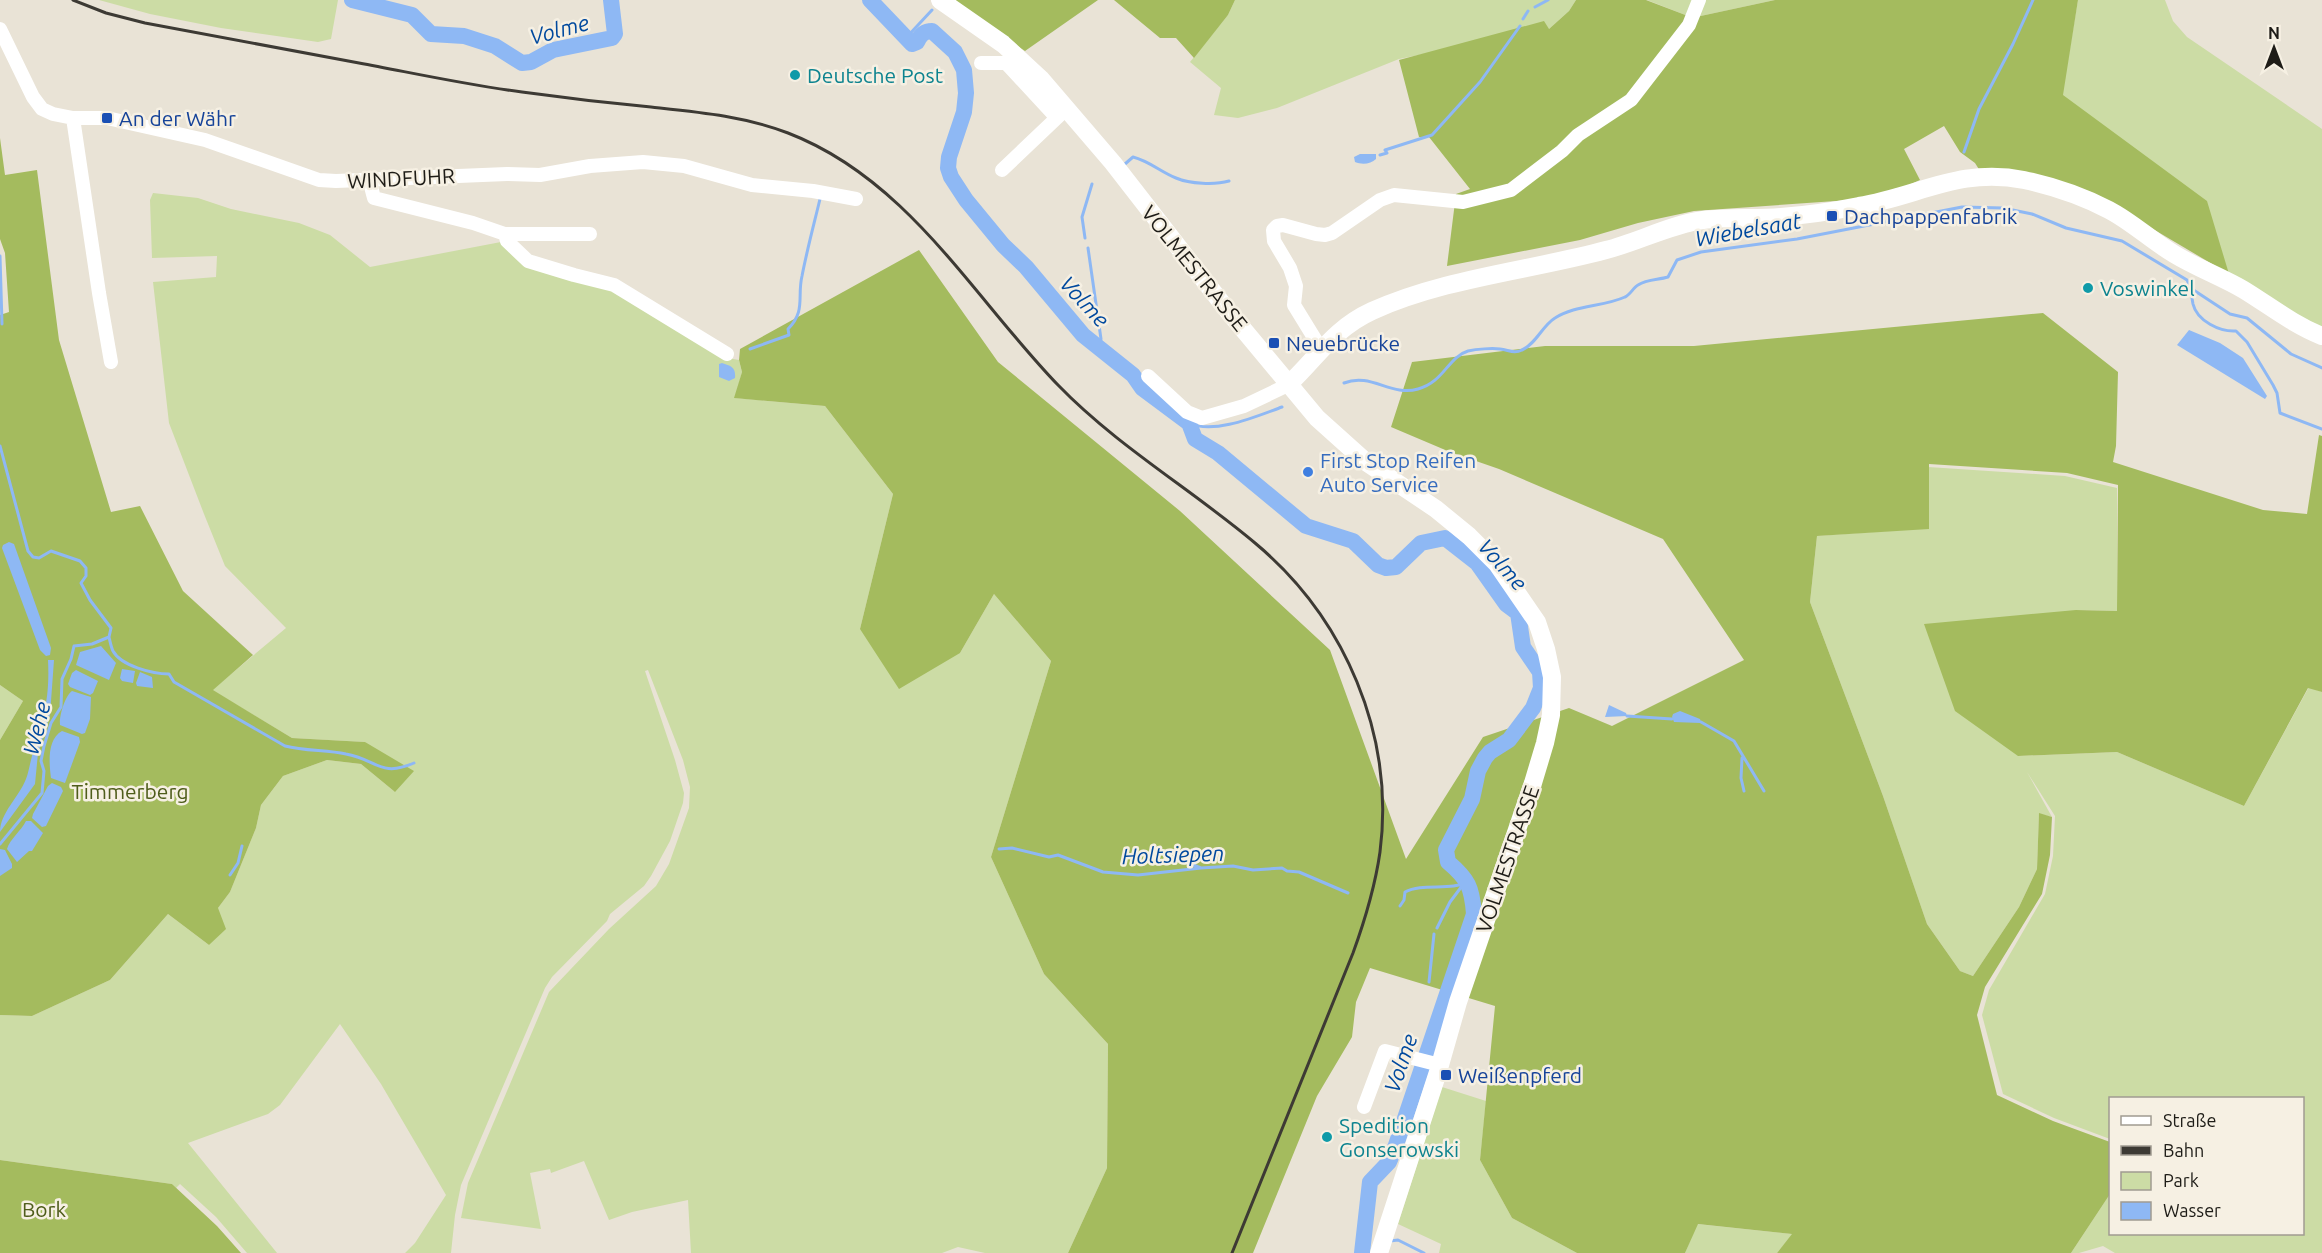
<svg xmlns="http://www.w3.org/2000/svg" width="2322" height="1253" viewBox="0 0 2322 1253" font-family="Ubuntu,sans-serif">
	<rect width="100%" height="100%" fill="#e9e3d6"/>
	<path fill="#ccdca5" d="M99,0h239l-7,39 -13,3 -97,-14 -71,-14z
		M1235,0h341l-7,11 -20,18 -150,30 -122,49 -39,10 -24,-3 7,-27 -31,-26 38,-47z
		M1647,0h47l-6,16z
		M1702,0h73l-79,17z
		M2078,0h87l8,21 14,16 135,92v202l-93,-57 -167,-179z
		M153,193l45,5 33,11 68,14 31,12 40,32 131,-25 118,50 108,66 12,2 3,12 -7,26 90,8 68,88 -33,135 100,24 34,-59 57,67 -60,196 53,117 64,70 -1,124 -39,85h-83l-27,-6 -16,6h-251l-3,-53 -56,12 -23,8 -25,-59 -33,12 -1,-4 -20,4 11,56 -80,-11 7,-35 81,-191 60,-63 47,-43 13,-22 20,-56 1,-21 -7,-27 -35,-90 -3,1 30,89 9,33 -1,10 -13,38 -19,35 -7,10 -34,28 -3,7 -55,56 -7,11 -84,197 -6,30 -4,38h-46l10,-10 31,-48 -65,-111 -41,-60 -60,81 -12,9 -80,29 89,110h-30l-31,-36 -36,-33 -4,4 -4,-4 -172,-24v-145l32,1 78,-36 58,-66 41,31 9,-37 12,-16 26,-64 5,-23 22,-29 44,-16 34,4 34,28 -30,-50 -73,-4 -80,-48 74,-62 -61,-62 -21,-52 -35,-91 -16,-141 63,-5 1,-21 -65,2 -2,-58z
		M1928,467l137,9 52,12v123l-41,-1 -58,146 99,-4 127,54 65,-119 13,5v561h-207l-12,-7 -24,7h-8l39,-59v40h192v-136h-192v41l-56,-21 -51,-24 -21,-79 7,-25 56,-96 8,-38 2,-40 -28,-44 25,45 -13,-3 -2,55 -18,38 -46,69 -13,-5 -33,-47 -44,-128 -73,-194 7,-66 112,-8z
		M0,685l23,16 -23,39z
		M1442,1087l44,14 -6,59 32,58 65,35h-138l2,-9 -43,-20z
		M1697,1224l96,10 -16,19h-92z"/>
	<path fill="#a4bb5e" d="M946,0h152l-73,51z
		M1114,0h121l-7,15 -34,43 -18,-20h-16z
		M1576,0h70l42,16 8,1 79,-17h303l-15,95 144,106 22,73 -120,-71 -129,-32 -5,-8 -15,-11 -16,-26 -40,23 16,31 -41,18 -185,13 -56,12 -58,17 -133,26 9,-72 14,-5 -41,-52h-10l-20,-77 145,-39 5,8 20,-18z
		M0,138l5,37 32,-5 22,170 52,172 29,-6 43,85 70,64 -40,35 79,48 73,4 49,29 -19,21 -34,-28 -34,-4 -44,16 -22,29 -5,23 -26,64 -12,16 8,21 -17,16 -41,-31 -58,66 -78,36 -32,-1v-275l23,-39 -23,-16v-370l9,-3 -4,-59 -5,-14z
		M919,250l79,112 182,149 150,139 76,209 77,-122 86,-29 43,18 132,-66 -81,-121 -164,-70 -49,-17 -59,-25 21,-65 133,-16h149l349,-33 75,59 -2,74 -3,16 150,48 44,4 12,-79 3,1v256l-14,-4 -64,118 -127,-54 -99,4 -63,-45 -31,-87 152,-14 41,1 1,-126 -51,-12 -138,-9v65l-112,7 -7,66 73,194 44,128 33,47 13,5 46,-69 18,-38 2,-56 13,4 -2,38 -8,39 -57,93 -8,28 20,80 56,26 57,21v52l-39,59h-294l15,-19 -94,-10 -13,29h-108l-65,-35 -32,-58 15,-154 -125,-38 -14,34 -4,35 -35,59 -64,157h-185l39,-85 1,-124 -64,-70 -53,-117 60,-196 -57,-67 -34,59 -61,36 -39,-60 33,-135 -68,-88 -91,-8 8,-26 -3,-12 1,-11z
		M0,1160l172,24 45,42 24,27h-241z"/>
	<path fill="#8eb8f4" d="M1360,154h16v5c-5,5 -14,6 -21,3l-1,-5z
		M2189,330l31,13 23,15 24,38 -2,3 -88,-54z
		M722,363c9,3 14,4 13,15l-6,3 -10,-4v-13z
		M9,542l5,2 37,104 -1,7 -4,1 -6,-6 -38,-102 1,-3z
		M101,646l15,17 -7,17 -33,-15 4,-13z
		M48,660h6l-4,55 -12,38 -3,31 -35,48c0,-19 19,-35 26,-53 3,-8 4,-16 6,-23 11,-38 18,-55 16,-96z
		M122,669l13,2 -2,12 -11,-2 -2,-3z
		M76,670l22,11 -5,12 -3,2 -20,-8 -2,-3 4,-11z
		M140,672l12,5 1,11 -16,-2 -1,-3z
		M72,691l19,6 -1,22 -5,14 -3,1 -22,-9c-1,-9 5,-29 12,-34z
		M1609,705l17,8 1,3 -22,1z
		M1680,711l20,8 1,3 -1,1 -26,-1 -2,-5 1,-3z
		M62,731l17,6 1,5 -15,41 -14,-5c-2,-15 -4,-39 11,-47z
		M52,783l9,4 2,4 -17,35 -4,1 -10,-9 1,-4 15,-28z
		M26,821h5l12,12 -11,18h-3l-12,11 -10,-13c3,-10 14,-18 19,-28z
		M0,849l5,1 7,14v4l-12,8z"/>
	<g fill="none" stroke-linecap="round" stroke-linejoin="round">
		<path stroke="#8eb8f4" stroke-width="3" d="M1535,7l13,-7
			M1523,19l5,-8
			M905,39l27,-29
			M1964,152l15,-43 34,-65 20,-44
			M1380,155l7,-2 -2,-3 47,-15 48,-53 40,-56
			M1125,164l8,-7c16,4 28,15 43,21 14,6 39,7 53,3
			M1085,238l-3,-21 10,-33
			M1088,248l13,91 -2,9
			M0,256l2,68
			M2192,289l38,25 17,4 44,36 31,14
			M750,349l39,-14 -1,-6c18,-18 9,-32 14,-53 5,-26 12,-52 18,-77
			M1344,383c27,-11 47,14 74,6 26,-7 30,-32 50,-38 9,-2 24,-3 32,-2 9,1 14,5 22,1 14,-6 20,-24 33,-32 20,-13 48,-11 70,-21 5,-2 8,-9 13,-12 9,-6 20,-5 30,-8l9,-17 24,-8 96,-13 165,-32 41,1 29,6 34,14 56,13 65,39c5,9 4,14 6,24 4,17 27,28 43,27l11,11 26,43 4,8 3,20 42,16
			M1189,423c25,12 68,-7 93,-16
			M0,446l28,105 5,6 6,1 12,-7 29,10 6,7v8l-5,7 9,17 21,28 -2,9 -17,7 -18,2 -3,13 -9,20 -1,28 -10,16 -7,23 -3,15 3,10 -2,22 -42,51
			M109,637c1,4 2,10 4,14 8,15 40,23 56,23l5,8 111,64c20,5 41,4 61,8 30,5 34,24 68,9
			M1627,716l45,3
			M1701,722l33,19 30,50
			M1742,758l-1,20 3,13
			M999,849l13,-1 37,9 9,-2 45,17 35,3 63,-7 32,-2 20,4 29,-2 5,3 12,1 49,21
			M1183,861l18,7
			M230,875l8,-12 4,-17
			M1400,906l4,-6 1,-8c18,-10 48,0 62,-11
			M1437,928l13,-26 12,-16
			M1429,982l5,-48
			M1363,1229l5,1
			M1390,1241l8,-1 26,13"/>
		<path stroke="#8eb8f4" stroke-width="16" d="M352,0l60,15 19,19 33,2 31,10 27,17 9,-1 22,-12 59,-12 3,-4 -4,-34
			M870,0l42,44 5,-2c3,-7 7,-11 15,-11l23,21 9,18 2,23 -2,19 -15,45 -1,11 3,9 15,23 37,45 23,22 57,68 50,40 9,13 47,35 6,16 23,14 88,73 47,15 25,24 8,3 10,-1 25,-24 24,-5 32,25 29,41 12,9 5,34 17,25 1,16 -8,20 -24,32 -19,12 -5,6 -7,13 -6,28 -26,51 2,12c20,17 24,25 26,52l-78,231 -7,17 -19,20 -8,71"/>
		<path stroke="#fff" stroke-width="14" d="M0,29l33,68 9,12 11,5 20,4h34l98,22 114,40 17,1 171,-7 33,1 50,-9 53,-4 41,4 68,19 61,6 43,8
			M981,63h25l50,54
			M73,118l26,175 12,69
			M1002,170l61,-58
			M369,179l5,19 99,25 32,11 2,7 21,20 46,14 40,10 113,69
			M505,234h85
			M1321,349l-27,-44 2,-19 -6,-18 -16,-27 -1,-11 4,-4 6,-1 33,9 9,1 7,-2 48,-33 14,-5 69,7 48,-12 51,-39 16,-16 53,-35 58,-75 10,-25
			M1148,376l39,36 15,6 42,-12 44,-21
			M1364,1107l21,-56 55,14"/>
		<path stroke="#fff" stroke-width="18" d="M940,0l63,44 38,35 72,84 115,148 89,107 49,44 70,47 33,27 28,28 40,58 9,27 6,28 -1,38 -6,28 -12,40 -75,219 -20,70 -59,181
			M1288,385c30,-28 45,-56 84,-74 73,-33 156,-40 234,-61 32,-8 63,-25 97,-30 25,-3 52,-1 78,-3 26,-2 53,-6 78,-11 60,-10 101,-39 165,-26 28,6 60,17 85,30 23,12 43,31 65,44 23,14 48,23 70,36 26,16 50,35 78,46"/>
		<path stroke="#3d3a34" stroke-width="3" d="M73,0l33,13 39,10c72,14 143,27 214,40 54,10 108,22 163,29 43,6 86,11 129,15 47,5 93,9 137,26 120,46 185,164 270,252 59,61 133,104 197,158 90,75 140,192 125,309 -5,35 -15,68 -27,101l-121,300"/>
	</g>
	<g fill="#0f9aa8" stroke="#f6f0e3" stroke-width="2">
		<circle cx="795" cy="75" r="6"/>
		<circle cx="2088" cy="288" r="6"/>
		<circle cx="1327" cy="1137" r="6"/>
	</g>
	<g fill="#1a4fb4" stroke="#f6f0e3" stroke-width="2">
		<rect x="101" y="112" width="12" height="12" rx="3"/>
		<rect x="1826" y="210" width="12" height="12" rx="3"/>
		<rect x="1268" y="337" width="12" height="12" rx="3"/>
		<rect x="1440" y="1069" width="12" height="12" rx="3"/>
	</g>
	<circle fill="#3f7fe0" stroke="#f6f0e3" stroke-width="2" cx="1308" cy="472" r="6"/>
	<g text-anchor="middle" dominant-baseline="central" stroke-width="5" stroke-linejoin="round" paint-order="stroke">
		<g font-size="21" fill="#0d838f" stroke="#f6f0e3" text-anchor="start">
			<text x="807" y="75">Deutsche Post</text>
			<text x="2100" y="288">Voswinkel</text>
			<text x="1339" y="1125">Spedition<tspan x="1339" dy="24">Gonserowski</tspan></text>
		</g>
		<g font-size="21" fill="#164399" stroke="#f6f0e3" text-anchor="start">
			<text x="119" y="118">An der Währ</text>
			<text x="1844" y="216">Dachpappenfabrik</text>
			<text x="1286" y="343">Neuebrücke</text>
			<text x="1458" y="1075">Weißenpferd</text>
		</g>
		<g font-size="21" fill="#1e1c17" stroke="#f6f0e3">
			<text transform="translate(401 178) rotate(-3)">WINDFUHR</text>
			<text transform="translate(1195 268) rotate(51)">VOLMESTRASSE</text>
			<text transform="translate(1507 859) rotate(-71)">VOLMESTRASSE</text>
		</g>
		<g font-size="21" fill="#366cbe" stroke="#f6f0e3" text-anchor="start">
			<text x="1320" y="460">First Stop Reifen<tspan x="1320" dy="24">Auto Service</tspan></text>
		</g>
		<g font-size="21" fill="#4f5d1b" stroke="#f6f0e3">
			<text x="130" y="791">Timmerberg</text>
			<text x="44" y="1209">Bork</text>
		</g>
		<g font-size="22" font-style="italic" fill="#00499e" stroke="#f6f0e3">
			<text transform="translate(559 29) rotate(-15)">Volme</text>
			<text transform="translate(1748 229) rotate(-10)">Wiebelsaat</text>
			<text transform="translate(1085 301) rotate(47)">Volme</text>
			<text transform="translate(1503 564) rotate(48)">Volme</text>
			<text transform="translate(36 728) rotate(-76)">Wehe</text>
			<text transform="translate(1173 854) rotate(-2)">Holtsiepen</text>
			<text transform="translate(1400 1063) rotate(-71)">Volme</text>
		</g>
	</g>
	<rect x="2109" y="1097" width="195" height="138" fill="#f6f0e3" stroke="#a09b91" stroke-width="1.5"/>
	<rect x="2121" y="1116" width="30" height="9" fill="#ffffff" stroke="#a09b91" stroke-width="1.5"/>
	<text x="2163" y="1127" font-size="18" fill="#1e1c17">Straße</text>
	<rect x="2121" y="1146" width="30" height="9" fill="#3d3a34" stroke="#a09b91" stroke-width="1.5"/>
	<text x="2163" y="1157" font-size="18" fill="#1e1c17">Bahn</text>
	<rect x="2121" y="1172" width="30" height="18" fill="#ccdca5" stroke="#a09b91" stroke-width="1.5"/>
	<text x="2163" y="1187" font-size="18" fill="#1e1c17">Park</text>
	<rect x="2121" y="1202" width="30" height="18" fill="#8eb8f4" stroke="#a09b91" stroke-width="1.5"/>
	<text x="2163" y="1217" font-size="18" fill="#1e1c17">Wasser</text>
	<g transform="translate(2274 48)" stroke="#f6f0e3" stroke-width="4.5" paint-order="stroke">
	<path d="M0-4.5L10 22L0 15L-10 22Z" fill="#1e1c17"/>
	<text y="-9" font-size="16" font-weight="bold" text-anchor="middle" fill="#1e1c17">N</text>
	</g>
</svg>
